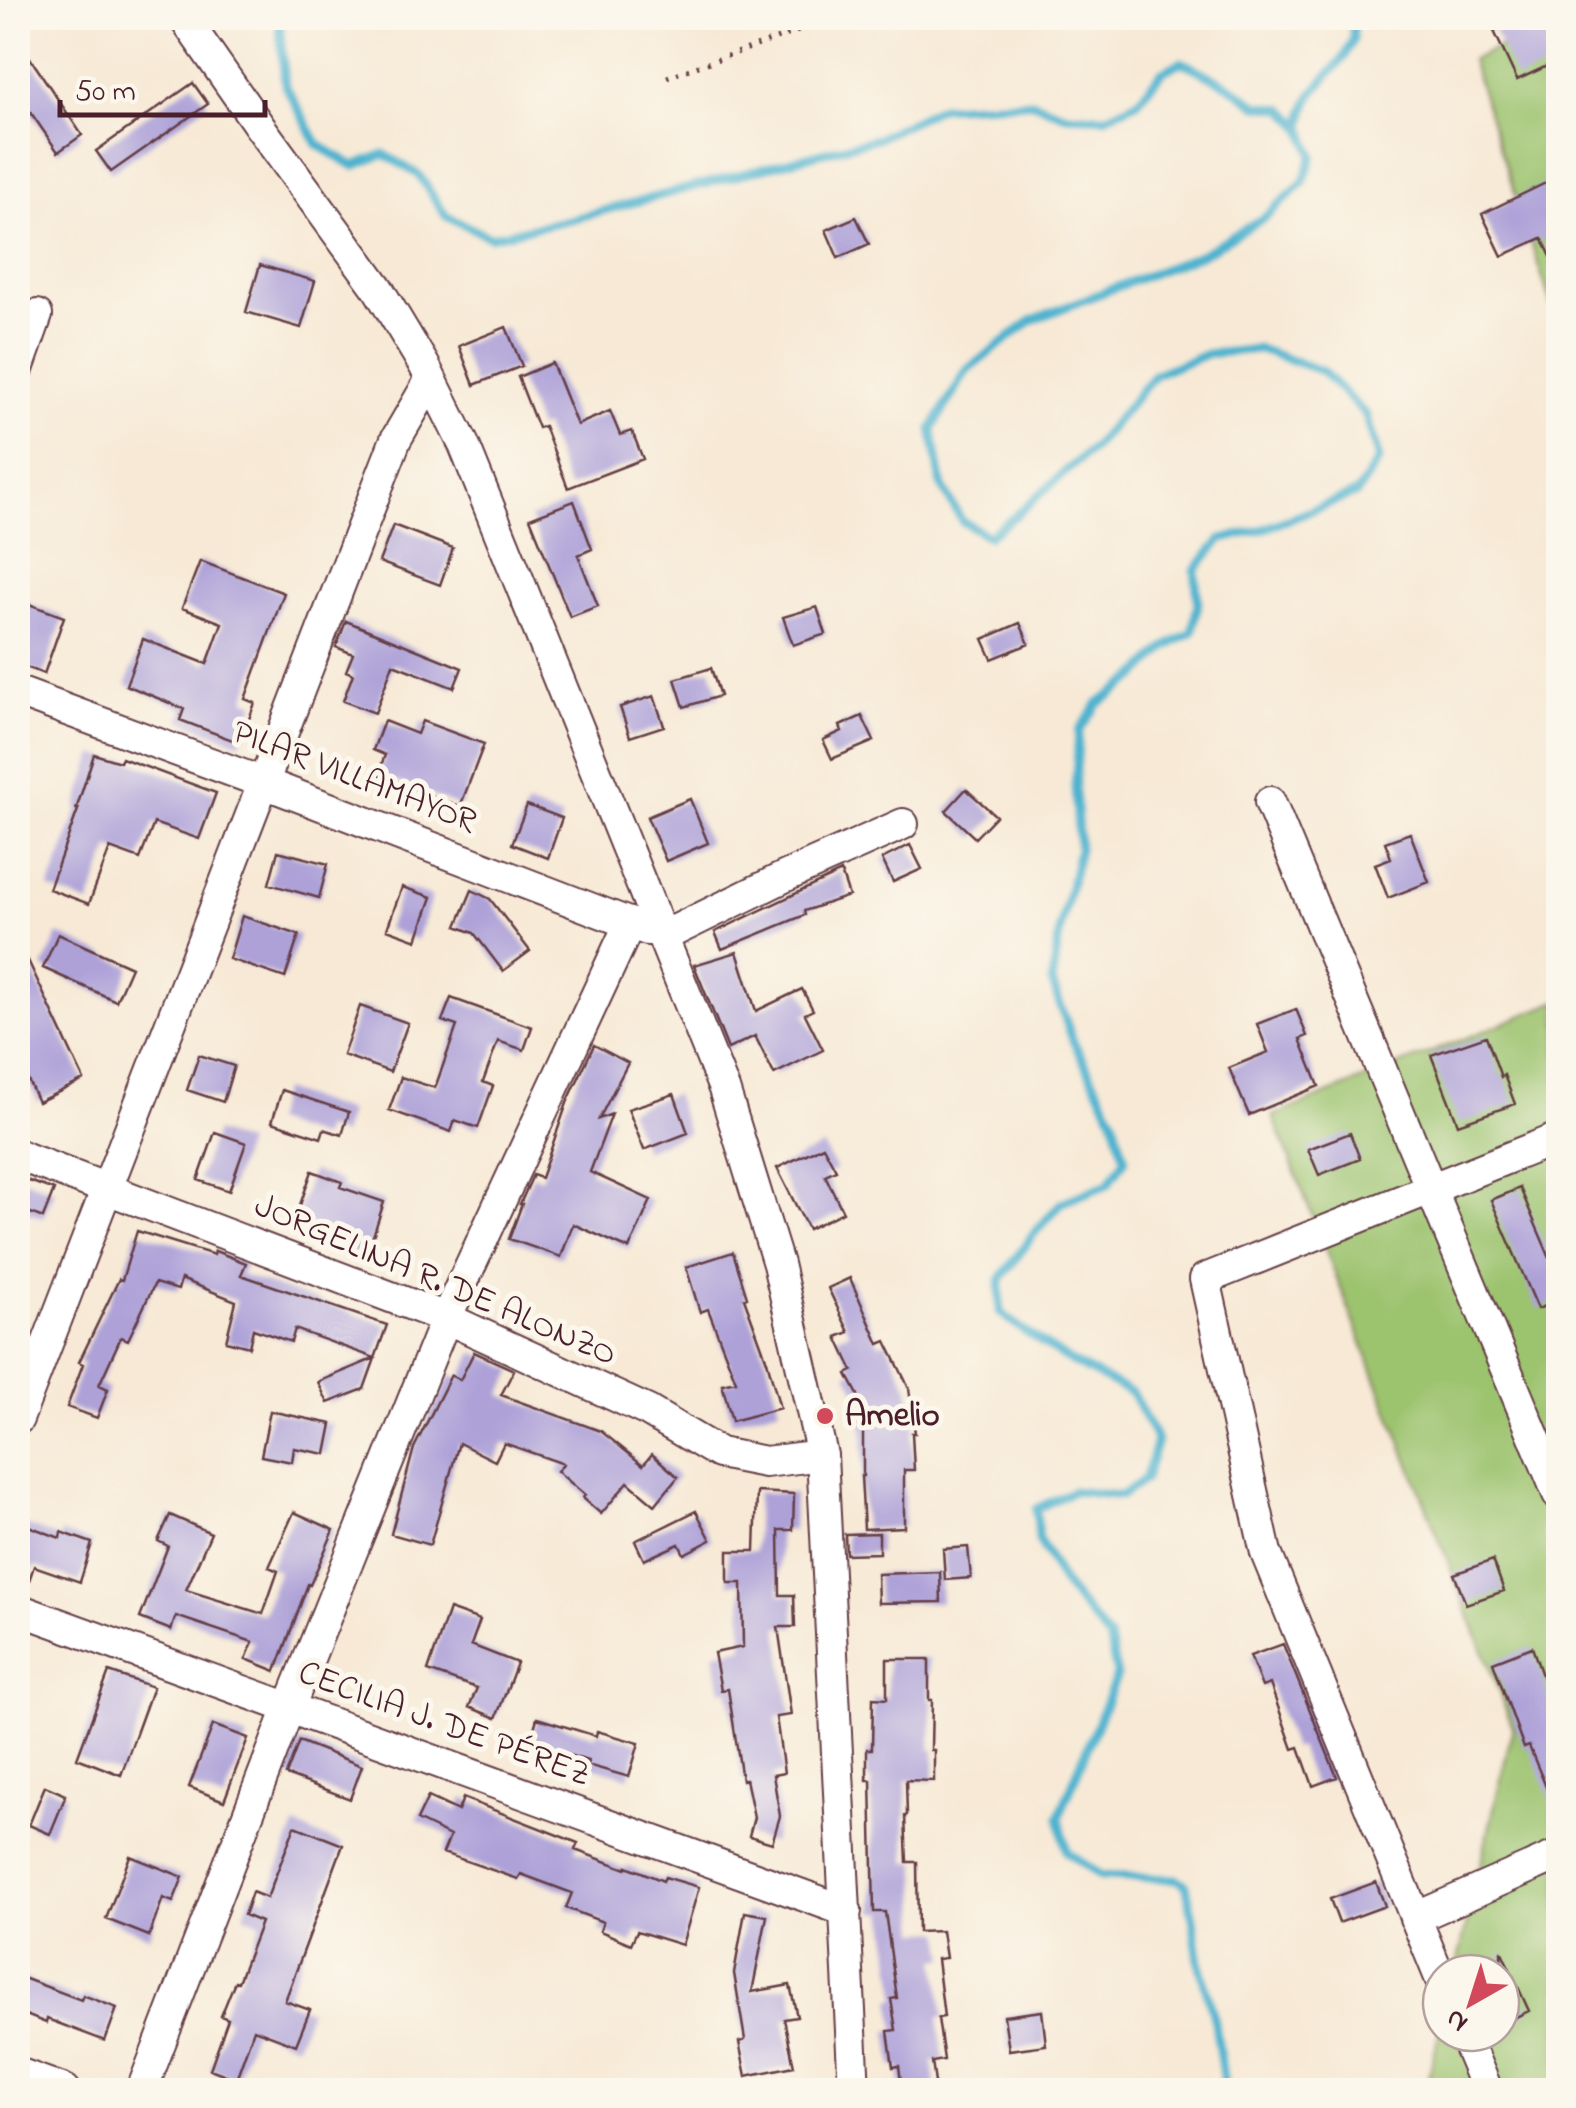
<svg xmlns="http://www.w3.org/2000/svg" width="1576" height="2108" viewBox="0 0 1576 2108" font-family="'Indie Flower',sans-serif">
	<rect width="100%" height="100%" fill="#fbf7ec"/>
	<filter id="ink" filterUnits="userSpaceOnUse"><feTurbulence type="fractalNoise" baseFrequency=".01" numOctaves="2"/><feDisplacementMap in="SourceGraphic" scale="20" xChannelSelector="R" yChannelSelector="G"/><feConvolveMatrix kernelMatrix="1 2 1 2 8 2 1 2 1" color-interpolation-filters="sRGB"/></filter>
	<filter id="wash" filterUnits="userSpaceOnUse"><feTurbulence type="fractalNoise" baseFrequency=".0048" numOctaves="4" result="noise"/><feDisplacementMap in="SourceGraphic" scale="40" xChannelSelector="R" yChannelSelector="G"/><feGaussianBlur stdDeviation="2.25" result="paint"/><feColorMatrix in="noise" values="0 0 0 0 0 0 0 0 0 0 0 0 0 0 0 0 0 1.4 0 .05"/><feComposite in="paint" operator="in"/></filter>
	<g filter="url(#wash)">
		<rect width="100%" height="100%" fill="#f7e9d5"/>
		<path fill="#9cc36e" stroke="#73714c" stroke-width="2.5" d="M1558,20v305l-87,-265z
			M1558,1001v1089h-133l16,-63v6h60v-60h-46l58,-246 -240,-611z"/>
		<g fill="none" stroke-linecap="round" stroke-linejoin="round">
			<path stroke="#50b4cf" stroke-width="9" d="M279,18l6,67 33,60 36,21 30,-12 35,21 27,41 44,21 82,-18 306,-81 62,-31 92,-5 34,13 40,2 31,-15 25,-30 20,-10 48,24 27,19 27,4 18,18 11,28 -10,28 -38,34 -63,37 -170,66 -65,50 -35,59 10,57 20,35 26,15 27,-20 80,-70 60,-72 52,-20 52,-5 63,22 44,44 13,44 -22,34 -94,36 -42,11 -26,30 3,33 -6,29 -26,15 -31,31 -37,26 -19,27 -4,56 4,62 -19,80 -8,53 21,59 40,77 12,41 -17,25 -47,19 -29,33 -32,44v32l24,19 47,31 61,31 25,48 -12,38 -24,17 -48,-5 -37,18 3,31 26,46 44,53 8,36 -58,142 8,35 34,24 76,3 9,6 7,33 6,44 16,60 9,62 -2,6
				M1302,127l3,-17 8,-17 31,-36 9,-18 -1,-21"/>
		</g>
		<g id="blocks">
			<path fill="#ada1d8" d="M1523,18h35v43l-41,19 -23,-49z
				M18,40l64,95 -24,17 -40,-58z
				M193,83l15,21 -97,68 -15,-21z
				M1558,177v94l-16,-33 -40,18 -20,-42z
				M856,217l13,27 -31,14 -12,-28z
				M260,265l55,16 -14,47 -55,-16z
				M506,327l16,39 -48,19 -15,-39z
				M552,363l25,62 33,-14 10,24 12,-4 11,28 -75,29 -24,-62 -6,2 -20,-51z
				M574,501l18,48 -14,6 20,51 -28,11 -40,-99z
				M393,525l60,23 -13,37 -61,-23z
				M200,561l84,32 -39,106 10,4 -15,40 -60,-23 4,-11 -58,-24 17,-46 64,25 15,-41 -40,-15z
				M18,600l46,17 -20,57 -26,-10z
				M817,607l9,27 -33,11 -10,-28z
				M346,621l116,47 -8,20 -61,-24 -18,49 -32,-12 10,-27 -7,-3 7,-17 -17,-7z
				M1020,623l9,21 -37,15 -9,-20z
				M711,668l9,28 -36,11 -9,-28z
				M654,696l10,30 -34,11 -10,-30z
				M862,716l12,25 -42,18 -9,-19 19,-9 -2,-5z
				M384,721l33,13 5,-13 62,23 -24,63 -82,-33 7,-19 -12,-5z
				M94,754l26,8 2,-4 94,35 -17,46 -45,-16 -14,36 -30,-11 -21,56 -40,-15 30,-82 -3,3z
				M966,789l30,27 -21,22 -29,-27z
				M690,799l18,44 -42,18 -19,-44z
				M527,805l35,13 -14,40 -36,-14z
				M1410,833l19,49 -41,16 -13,-34 16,-6 -6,-16z
				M910,845l12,24 -29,13 -11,-23z
				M278,851l50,13 -9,34 -50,-14z
				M841,872l8,24 -45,15 1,4 -83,34 -7,-17z
				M402,887l30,10 -15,43 -30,-11z
				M472,890l18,9 40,52 -27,20 -29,-38 -17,-7z
				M242,916l57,19 -14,43 -56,-19z
				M58,934l73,33 -15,34 -73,-33z
				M18,939l66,141 -46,22 -20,-43z
				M737,952l19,59 46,-22 11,21 -8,4 18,36 -49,24 -19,-38 -27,13 -34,-84z
				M451,998l81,29 -8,23 -26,-9 -15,41 10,4 -15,42 -23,-8 -4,12 -62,-22 12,-33 34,11 22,-62 -15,-5z
				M360,1006l48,17 -18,49 -47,-17z
				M1296,1009l11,27 -7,3 19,47 -70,29 -20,-47 39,-16 -11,-28z
				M1486,1036l15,41 3,-2 11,29 -57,20 -27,-69z
				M594,1045l34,18 -29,56 13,-5 -22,58 61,28 -22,49 -56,-25 -12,33 -52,-18 13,-35h-2l13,-29 8,3 26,-75z
				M199,1055l35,11 -11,36 -36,-12z
				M282,1090l67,22 -7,23 -18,-6 -3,9 -49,-16z
				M674,1094l14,39 -44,17 -16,-41z
				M215,1132l31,11 -17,48 -31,-11z
				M1350,1133l10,26 -41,16 -11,-26z
				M823,1146l13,24 -11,5 18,37 -35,17 -31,-61z
				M312,1171l30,11 -2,5 44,15 -18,56 -35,-12 4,-13 -40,-14z
				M18,1177l36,13 -11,28 -25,-10z
				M1520,1188l38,89v24l-20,8 -47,-109z
				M137,1231l77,24 1,-4 31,12 -5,12 146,50 -23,64 -36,14 -10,-21 57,-24 -80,-29 -4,13 -38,-13 -4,18 -23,-6 10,-40 -55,-22 -3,11 -23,-7 -27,57 -7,-3 -22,48 9,4 -11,29 -30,-11 16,-43 -4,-2 40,-83 3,1z
				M733,1252l14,45 -3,1 23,63 13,47 -48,13 -10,-37 14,-3 -28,-72 -8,3 -14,-45z
				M850,1278l29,66 7,-3 23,47 6,45h-3l2,37h-10v57l-40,2 -3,-53h2v-44l-5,-37 -11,-21 6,-3 -16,-34 12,-5 -21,-44z
				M474,1352l40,18 -13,25 100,36 42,34 9,-11 26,23 -23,28 -27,-23 -27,32 -18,-16 2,-3 -28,-24 7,-7 -60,-21 -9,18 -36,-18 -29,102 -39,-11 23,-86 37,-73 9,5z
				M270,1411l62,13 -6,30 -32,-6 -2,14 -31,-6z
				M757,1492l37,2 -1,36h-14l1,65h14l1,32h-17l13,88 -15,2 8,56 -11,2 7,41 -8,27 -23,-7 5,-19 -8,-38 -4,1 -14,-91 -7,1 -7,-37 29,-6 -1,-64h-14v-32h27z
				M696,1511l15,29 -27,14 -5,-10 -35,16 -9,-19z
				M294,1512l40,18 -24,55 -2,-1 -32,87 -30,-12 7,-17 -77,-26 -5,14 -31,-12 28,-72 -10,-5 12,-26 41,18 -25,57 77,24 15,-43 -9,-4z
				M18,1522l42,16 1,-6 31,11 -12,39 -46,-16 -9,26 -7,-1z
				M879,1533v20l-33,1 -1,-20z
				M968,1547l3,31 -26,2 -2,-31z
				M1493,1560l11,31 -38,13 -12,-30z
				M940,1572l1,30 -63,1 -1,-29z
				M449,1609l31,11 -9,25 46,18 -21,55 -27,-11 8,-19 -49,-17z
				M1283,1644l54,133 -24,9 -14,-39 -6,2 -23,-65 -8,3 -12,-31z
				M1532,1647l26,74v95l-29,-70 -5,2 -31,-86z
				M887,1659h42v41h3l-1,50h3v31l-28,-1 1,35 -2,1 2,46h10l1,70 24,-1 4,27 -9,1 7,58 -6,1 6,42 -12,2 4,28h-34l-3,-24 -6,1 -5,-36 8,-1 -5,-31 6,-1 -12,-86h-11l-3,-132h-4v-31h5l1,-51 14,1z
				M109,1672l44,15 -32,88 -44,-17z
				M537,1718l59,18 1,-5 42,12 -10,34 -42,-12 1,-4 -58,-18z
				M213,1725l35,13 -24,63 -35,-14z
				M299,1741l63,25 -12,33 -64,-24z
				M45,1786l21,9 -16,39 -21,-9z
				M428,1797l30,14 5,-13 115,45 -3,7 51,19 1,-3 36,15 2,-4 34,10 -17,58 -45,-14 -6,13 -31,-13 3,-9 -37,-14 6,-15 -51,-19 -3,5 -75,-26 7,-17 -33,-16z
				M295,1826l48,19 -58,156 25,9 -14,35 -42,-16 -18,50 -26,-10 18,-50 -7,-3 14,-35 3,1 23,-60 -17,-7 8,-23 15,6z
				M130,1856l53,21 -10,25 -10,-4 -14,38 -43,-17z
				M1376,1882l9,24 -46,17 -9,-24z
				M745,1912l22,4 -15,76 38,-7 7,32 -13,2 10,47 -48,10 -7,-34 6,-2 -11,-67z
				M1501,1950l28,61 -28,13z
				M18,1976l63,24 2,-5 34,13 -12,33 -58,-22 -1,4 -28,-11z
				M1042,2011l4,34 -37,5 -5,-34z"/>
		</g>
	</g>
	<g filter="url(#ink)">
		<use href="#blocks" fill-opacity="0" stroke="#643d44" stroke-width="2.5"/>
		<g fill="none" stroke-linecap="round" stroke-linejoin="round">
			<defs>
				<path id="minor" d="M184,18l76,109 117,160 47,78 40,80 260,644 54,175 44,191 32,635
					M18,369l19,-54
					M18,692l246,91 383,147
					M1270,802l288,692
					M664,936l120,-59 119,-53
					M18,1155l428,163 202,93 71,42 46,9 57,-7
					M18,1419l378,-980 35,-60
					M18,1609l828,302
					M1415,1918l143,-63
					M1441,1980l-175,-427 -61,-274 353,-141
					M1463,2033l24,57
					M18,2073l47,17
					M142,2090l147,-382 157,-390 184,-395"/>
			</defs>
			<use href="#minor" stroke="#643d44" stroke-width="34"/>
			<path stroke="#643d44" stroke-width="5" stroke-dasharray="2.5 8" stroke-linecap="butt" d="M667,77l169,-59"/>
			<use href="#minor" stroke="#fff" stroke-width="30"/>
		</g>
	</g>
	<circle fill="#d1495b" stroke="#fbf7ec" stroke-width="4" cx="825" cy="1416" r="10"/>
	<g text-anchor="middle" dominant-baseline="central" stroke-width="10" stroke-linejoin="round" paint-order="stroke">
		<g font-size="35" fill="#4a1f2b" stroke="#fbf7ec">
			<text transform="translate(354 778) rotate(21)">PILAR VILLAMAYOR</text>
			<text transform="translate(435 1281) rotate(23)">JORGELINA R. DE ALONZO</text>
			<text transform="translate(444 1725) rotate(20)">CECILIA J. DE PÉREZ</text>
		</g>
		<g font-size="35" font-weight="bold" fill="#4a1f2b" stroke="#fbf7ec" text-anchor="start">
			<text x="845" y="1416">Amelio</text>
		</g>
	</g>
	<rect width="1576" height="2108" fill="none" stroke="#fbf7ec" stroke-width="60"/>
	<g transform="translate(1471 2003) rotate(219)"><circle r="48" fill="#fbf7ec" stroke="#b4a19f" stroke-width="2.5"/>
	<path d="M0-8L18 38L0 25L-18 38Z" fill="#d1495b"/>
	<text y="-15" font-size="28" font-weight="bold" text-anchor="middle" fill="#4a1f2b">N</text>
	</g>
	<path d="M60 100v15h205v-15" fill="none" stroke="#4a1f2b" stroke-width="5"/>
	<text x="75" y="100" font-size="30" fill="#4a1f2b" stroke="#fbf7ec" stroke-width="8" paint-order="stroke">50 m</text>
</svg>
